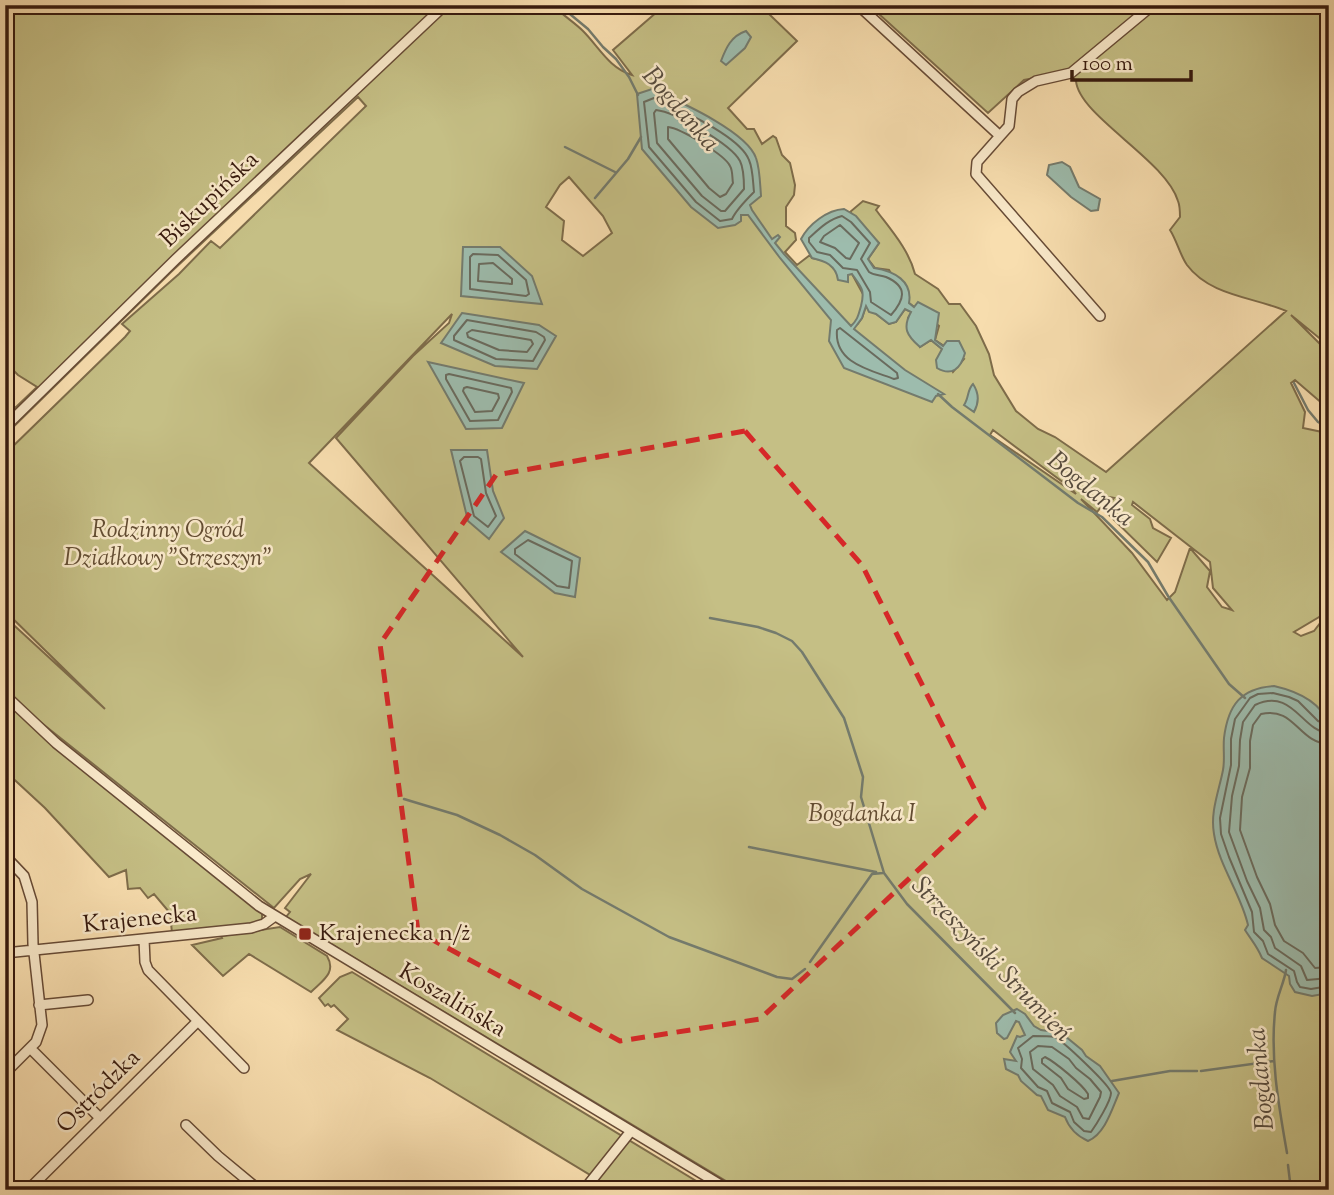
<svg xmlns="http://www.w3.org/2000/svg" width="1334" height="1195" viewBox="0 0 1334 1195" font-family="'Sorts Mill Goudy',serif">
	<rect width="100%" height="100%" fill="#f8deaf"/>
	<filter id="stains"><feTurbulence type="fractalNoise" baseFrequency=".00286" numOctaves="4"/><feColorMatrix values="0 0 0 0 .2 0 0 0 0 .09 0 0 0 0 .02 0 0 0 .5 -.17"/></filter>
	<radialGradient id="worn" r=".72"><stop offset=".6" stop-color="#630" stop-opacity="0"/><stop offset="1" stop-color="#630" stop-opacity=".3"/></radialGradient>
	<path fill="#c5bf85" stroke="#7e6c4a" stroke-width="2" fill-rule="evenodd" d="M5,5h548c9,10 21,17 30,26 16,16 26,37 49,44l-19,-25 52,-45h113l-9,9 28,27 -69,67 19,21h7l8,15 11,-8 3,2 6,17 8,8 5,22 -1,10 -8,12v19l9,7 1,7 -11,12 12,13 13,-10 2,3 14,3 11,11 15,2 12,22 -7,29 5,-7 4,-12 23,18 7,-2 9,-13 7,3 -4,6 12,29 11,-7 11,9 11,23 11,-13 -29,-19 4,-14 -30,-23 -20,-33 -14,-2 -7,-9 11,-16 -29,-31 13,-11 16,5 -3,4c15,20 33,40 39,64l23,15 11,15h11l16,22 13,28 5,21 22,36 22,18 17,8 51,35 180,-161c-32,-14 -76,-15 -99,-46 -7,-10 -10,-24 -17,-35l10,-13c0,-5 0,-11 -2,-16 -12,-41 -99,-85 -102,-120l-9,-9 -43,8 -36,33 -119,-108h460v341l-38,-31 38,38v48l-5,4 -29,-25 -4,3 14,29 -2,16 19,4 7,8v750h-588l-455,-273 4,-5 -5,-4 26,-34 -11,5 -26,29 -245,-195 -24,-25v-71l100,92 -100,-98v-157l120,-117 5,-6 -8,-7 57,-50 32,-33 9,7 146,-142 -8,-9 -187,175 -166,163v-37l10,10 22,-21 -19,-12 -13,-13zM569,177l34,39 9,17 -29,23 -21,-16 2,-19 -18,-14 14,-22zM452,314l-3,9 -36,33 -77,82 187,219 -214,-194zM993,430l79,59 4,5 -83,-57 -3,-2zM1109,497l5,1 -10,12 53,52 14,-24 -18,-10 -3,-9 -18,-14 1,-3 77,60 3,26 19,22 -10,-3 -15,-20 3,-16 -20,-23 -15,44 -8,8 -35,-47 -51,-54 16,13zM1326,613l1,1 -13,17 -13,5 -7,-4z
		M5,699l36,36 221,177v10l-90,11 -2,-20 -16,-19 -6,4 -8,-10 -12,1 -2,-19 -17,7 -64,-69 -40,-37z
		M280,927l47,29c10,17 -5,25 -16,36l-62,-38 -26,22 -31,-31 30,-7 -1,-2z
		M352,972l359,218h-96l-185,-112 -93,-48 11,-11 -14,-14 -3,2 -3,-3 -3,2 -6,-8 21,-21z"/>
	<path fill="#9dbcad" stroke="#747b6d" stroke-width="2" d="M746,31l5,6 -6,11 -19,17 -5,-4c5,-13 10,-25 25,-30z
		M652,89c26,12 95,42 104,69 4,11 4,26 5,38l-11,9 2,5 20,29 6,-4 2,2 -5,6 9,11 67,72c7,-7 7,-10 10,-20 4,-16 1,-18 -9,-32l-4,1v7l-10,-2c-2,-15 -13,-19 -26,-22l-11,-19c8,-15 26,-29 43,-30l12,7 23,27 -11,16 6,9c20,3 39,13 35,35l5,4 4,-5 21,11 -4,27 8,6 4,-5h12l6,12c-4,15 -13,24 -28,15l-1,-8 6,-11 -11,-9 -11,7c-13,-11 -18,-19 -9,-35l-6,-3 -9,13 -7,2 -13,-10 -7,-2 -3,-6 -4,12 -8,11 51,41 39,24 -8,2 -4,6 -88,-34 -15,-27 2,-21 -51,-62 -32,-43h-7v6l-6,4 -17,3 -27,-21 -49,-58 -5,-55z
		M1062,162l8,5 9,20 21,12 -2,11 -7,1 -20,-14 -24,-22 2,-10z
		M463,247h37l32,29 10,28 -81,-8z
		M462,313l77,12 17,11 -19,33 -42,-3 -54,-23z
		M428,362l96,21 -22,45 -36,1z
		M973,384c6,9 6,19 1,28l-10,-7c5,-7 3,-15 9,-21z
		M451,450h36l6,41 11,27 -15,21 -21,-18z
		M525,531l55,27 -5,39 -20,-4 -54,-41z
		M1274,686c22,5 46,15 55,38v269l-17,3 -17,-4 -5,-8 -1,-8 -27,-18c-5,-12 -10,-17 -17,-28l3,-5c-7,-31 -29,-59 -34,-91 -4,-22 5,-43 9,-64 2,-10 0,-21 1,-32 4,-33 17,-50 50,-52z
		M1017,1009l8,5 9,12 7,4 7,1 6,-4 28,23 4,6 14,10 19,27c-7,16 -14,41 -31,48 -11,-5 -19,-13 -23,-24l-17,-7 -7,-14 -4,-1 -16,-14 -3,-6 -12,-6 -2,-10 12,2 -6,-9 7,-16 3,1 5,-2 -6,-13 -3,-1 -9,17 -3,1 -7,-6 -1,-10 7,-8z"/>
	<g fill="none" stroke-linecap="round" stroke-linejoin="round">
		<path stroke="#6a6b5e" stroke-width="2" d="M654,98c23,10 86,38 95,62 4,9 4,23 5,32 -8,8 -18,18 -22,27l-12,2 -24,-19 -47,-55 -5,-45z
			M656,110c19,2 75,34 84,51 4,8 4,20 4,28l-19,22h-4l-19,-15 -45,-53 -3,-30z
			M668,127c12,1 57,28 62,39 3,5 2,12 3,17l-7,11 -6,3 -11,-9 -41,-49z
			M842,216l9,6 19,21 -9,16 8,13c6,4 11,3 17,5 23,10 18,23 5,38l-20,-13 -1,-10 -13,-22 -14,-2 -13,-13 -13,-3 -8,-10v-4c10,-9 20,-19 33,-22z
			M840,225l19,18 -9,16 -4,-1 -11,-10 -15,-6 4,-6z
			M473,254l25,1 28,25 3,14 -3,2 -56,-7v-32z
			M493,263l19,16v5l-34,-3 1,-17z
			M467,320l69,12 8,5 1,3 -12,21 -37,-2 -42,-19v-4z
			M840,328l57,45 1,5 -4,1c-24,-9 -60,-16 -57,-49z
			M472,330l59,10 2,4 -6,8 -28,-2 -31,-13 -1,-4z
			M449,374l62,14 1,4 -14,28 -28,1 -24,-42v-4z
			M467,387l31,7 1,4 -7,13 -17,1 -12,-21 1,-3z
			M464,457h14l3,2 5,34 10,23 -8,11 -14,-11 -14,-55z
			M528,540l44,21 -3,27 -12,-2 -42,-32v-5z
			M1329,725l-11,-4 -20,-20 -9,-4 -16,-4 -15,1 -8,4 -15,21 -4,20v26l-11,53 1,16 8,23 23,55 2,20 9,9 5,13 26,17 3,11 3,5 11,2 18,-3
			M1329,733c-27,-1 -36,-46 -74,-28l-12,17 -3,18 -1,26 -7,30 -3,36 18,49 13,27 4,22 7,7 4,11 26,18 6,14 22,-2
			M1329,744c-31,-1 -34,-38 -68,-30l-8,11 -3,16v27l-8,29 -2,33 17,47 13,27 5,21 9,16 19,12 12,15 14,-1
			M1033,1036c5,0 17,0 21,1 6,1 57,49 57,56 0,8 -15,32 -20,39l-7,-1 -10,-9 -4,-10 -18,-9 -5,-12 -9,-4 -17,-19 1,-9 -4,-11z
			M1038,1046l14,1 17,12 7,9 14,11 11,13 -1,5 -11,22 -6,-1 -6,-11 -17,-11 -7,-11 -20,-16 -3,-17z
			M1045,1057c10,5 37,27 43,37v4l-4,1 -16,-10 -7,-11 -19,-15v-4z"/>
		<path stroke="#747b6d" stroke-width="2.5" d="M559,5l29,24 15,18 13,12 13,18 9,18
			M565,147l50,25
			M595,198l33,-39 13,-22
			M1294,383l14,27 10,12 11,6
			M938,394l14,13 126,96 24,14 46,45 20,34 61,88 16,14
			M710,618l48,9 18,6 16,8 10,11 42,66 19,59 -2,20 23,76 23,31 108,109
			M404,799l53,16 43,20 35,20 47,34 87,48 108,40 15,2 13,-10
			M749,847l127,25
			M810,962l62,-88 11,-1
			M1286,970c-2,14 -10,27 -11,42 -5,47 4,95 12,141
			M1201,1071l73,-10
			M1112,1081l58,-10h27
			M1288,1165l3,25"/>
		<defs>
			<path id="minor" d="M858,5l142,131 9,-10 3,-27 6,-7 18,-11 35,-8 82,-68
				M1000,136l-23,26 -1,12 124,142
				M5,427l171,-168 269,-254
				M5,695l51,48 203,163 470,284
				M5,856l19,20 8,26 1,42 9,81 -6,17 -31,31
				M144,939l1,23 3,8 96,98
				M5,953l246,-25 13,-4 11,-8
				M39,1005l49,-5
				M30,1048l70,70
				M186,1125l32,31 41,34
				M28,1190l170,-169
				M584,1190l47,-59"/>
		</defs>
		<use href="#minor" stroke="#674b36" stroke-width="12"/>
		<use href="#minor" stroke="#faeacb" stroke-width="9"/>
	</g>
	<path fill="none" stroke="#d62828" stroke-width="5" stroke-dasharray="14 9" stroke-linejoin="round" d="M745,431l117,134 122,243 -224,211 -140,22 -202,-109 -38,-288 116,-169z"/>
	<rect fill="#8f2418" stroke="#faeacb" stroke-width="2.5" x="298" y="927" width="14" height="14" rx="3.5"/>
	<g text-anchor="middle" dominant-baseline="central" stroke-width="5" stroke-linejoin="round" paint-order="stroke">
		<g font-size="24" fill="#371a0e" stroke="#faeacb">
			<text transform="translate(210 200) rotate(-44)">Biskupińska</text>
			<text transform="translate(140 920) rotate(-6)">Krajenecka</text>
			<text transform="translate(452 1001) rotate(31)">Koszalińska</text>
			<text transform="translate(99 1092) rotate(-45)">Ostródzka</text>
		</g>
		<g font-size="24" font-style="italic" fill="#624c32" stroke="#faeacb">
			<text x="168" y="531">Rodzinny Ogród<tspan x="168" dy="28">Działkowy "Strzeszyn"</tspan></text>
			<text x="862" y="815">Bogdanka I</text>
		</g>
		<g font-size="24" fill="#371a0e" stroke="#faeacb" text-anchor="start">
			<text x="319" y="934">Krajenecka n/ż</text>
		</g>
		<g font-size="26" font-style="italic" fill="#564b3e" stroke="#faeacb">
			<text transform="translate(680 110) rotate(49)">Bogdanka</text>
			<text transform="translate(1090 490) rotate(39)">Bogdanka</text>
			<text transform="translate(991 960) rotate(46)">Strzeszyński Strumień</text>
			<text transform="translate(1262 1079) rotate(-95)">Bogdanka</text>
		</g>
	</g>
	<rect width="1334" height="1195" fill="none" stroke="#f8deaf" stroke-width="28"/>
	<rect x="7" y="7" width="1320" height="1181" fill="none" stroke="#371a0e" stroke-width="3.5"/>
	<rect x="14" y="14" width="1306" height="1167" fill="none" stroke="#371a0e" stroke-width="2"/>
	<path d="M1072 70v10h119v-10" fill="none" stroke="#371a0e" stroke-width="3.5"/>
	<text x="1082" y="70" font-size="21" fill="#371a0e" stroke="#faeacb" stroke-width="5" paint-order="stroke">100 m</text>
	<rect width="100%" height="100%" filter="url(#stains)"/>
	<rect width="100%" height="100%" fill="url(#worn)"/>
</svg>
